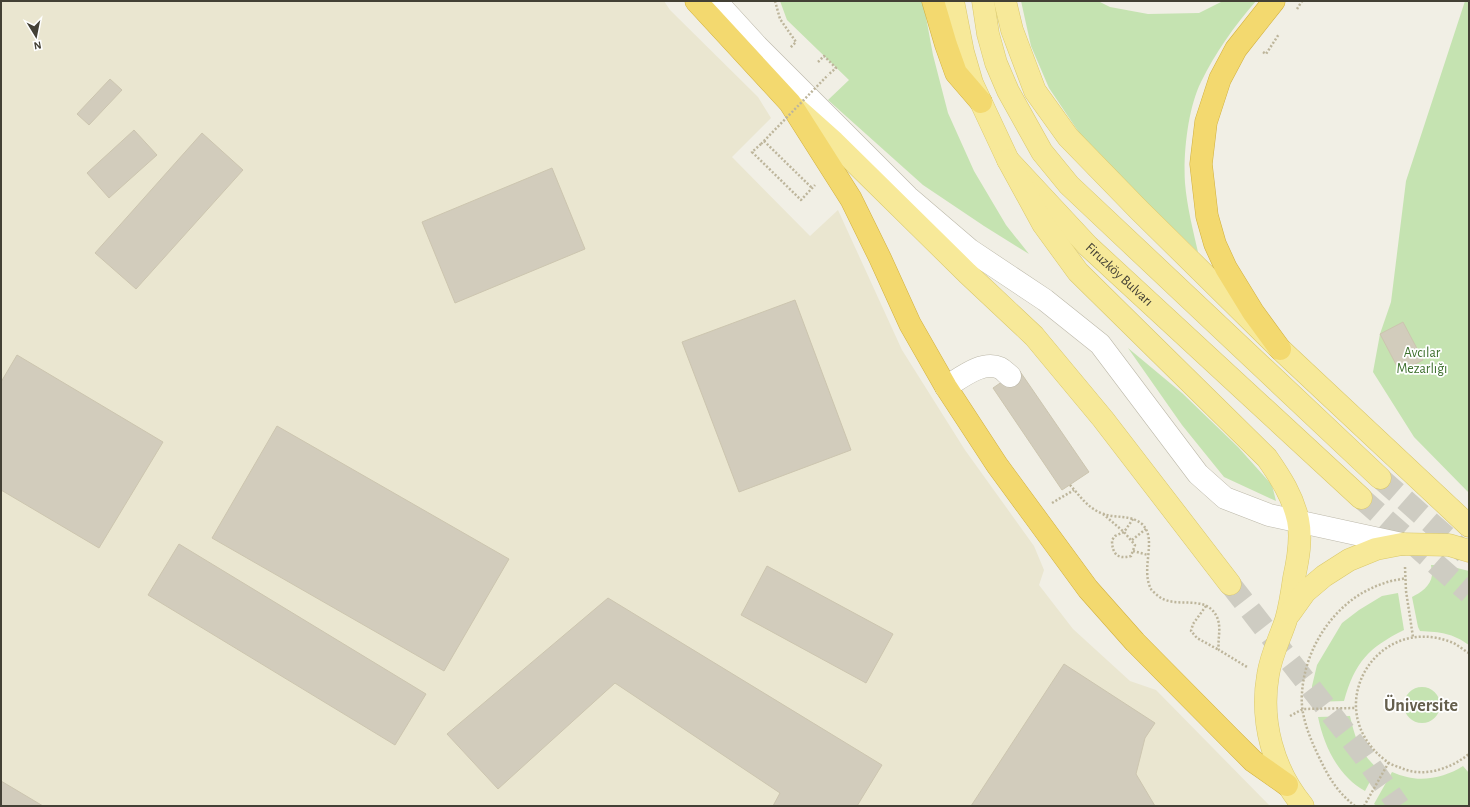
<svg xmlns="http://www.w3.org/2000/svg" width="1470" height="807" viewBox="0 0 1470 807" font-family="'Alegreya Sans',sans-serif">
	<rect width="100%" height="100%" fill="#f1efe5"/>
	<path fill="#eae6d0" d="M1,1h663l6,9 88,87 13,21 -39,39 78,79 28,-26 64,140 63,100 69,96 10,24 -5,15 34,44 57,52 26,9 114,116h-1269z"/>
	<path fill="#c5e3b1" d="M780,1h143l10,54 15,58 26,58 32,54 23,29 -45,-28 -61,-41 -95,-85 21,-20 -62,-60z
		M1021,1h77l12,6 38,7 51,-1 24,-12h33c-21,24 -41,52 -55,81 -13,26 -18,72 -16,101 2,24 8,47 13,69l-93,-90 -25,-28 -31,-46 -18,-42z
		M1465,1h4v492l-55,-56 -41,-65 7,-38 11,-32 15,-121z
		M1128,348l54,45 56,54 34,38 4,16 -52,-24 -42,-52z
		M1431,565h14l24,6v74c-17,-12 -28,-13 -49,-14l-2,-4 -6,-30c8,-4 19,-11 20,-22 1,-3 -1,-7 -1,-10z
		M1398,593l6,37c-36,18 -49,32 -60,71l-32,1v-16l5,-21 25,-42 17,-13 23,-14z
		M1404 705a18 18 0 1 1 36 0a18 18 0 1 1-36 0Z
		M1350,716c5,22 10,37 27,52l-12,23c-27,-15 -41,-45 -47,-74z
		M1463,766l6,7v33h-92l-3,-2 18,-32c5,2 10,4 15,5 18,5 41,-1 56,-11z"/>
	<path fill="#d2ccbc" stroke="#ccc5af" d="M110,79l12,11 -33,35 -12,-11z
		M134,130l23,25 -48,43 -22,-25z
		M202,133l41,37 -107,119 -41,-36z
		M552,168l33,81 -130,54 -33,-81z
		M795,300l56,150 -112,42 -57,-150z
		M1403,322l20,38 -23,12 -20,-38z
		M17,355l146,87 -64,106 -98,-58v-108z
		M1019,370l70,102 -27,18 -69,-102z
		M277,426l232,133 -65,112 -232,-133z
		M179,544l247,150 -31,51 -247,-150z
		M767,566l126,68 -27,49 -125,-68z
		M608,598l274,167 -25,41h-84l7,-13 -165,-110 -117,106 -51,-55z
		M1064,664l91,59 -10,15 -9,36 19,32h-184z
		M1,781l42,25h-42z"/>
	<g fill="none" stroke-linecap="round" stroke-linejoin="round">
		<path stroke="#ceccc2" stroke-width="22" stroke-dasharray="22 11" stroke-linecap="butt" d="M1380,478l85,75
			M1361,498l108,95
			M1230,584l133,171 36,51"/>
		<defs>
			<path id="minor" d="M716,1l41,45 151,151 62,53 75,50 55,44 98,130 27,24 44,17 133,29
				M946,387c15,-9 36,-27 54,-19 4,2 7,6 10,8"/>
			<g id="major">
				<path id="s1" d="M953,1l10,51 9,31 36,77 80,86 273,252"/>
				<path d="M983,1l5,33 8,29 12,28 34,61 27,33 311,293"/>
				<path d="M1005,1l7,29 23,61 33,46 71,73 141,139 189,177"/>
				<path d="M797,109l37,33 133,131 67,63 69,83 127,165"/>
				<path d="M1008,160l35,64 35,48 189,186c14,20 26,39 31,62 4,19 0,40 -4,58 -2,14 -4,28 -8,42 -6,18 -15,35 -18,55 -8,46 5,95 35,131"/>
				<path d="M1290,613l15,-21 19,-16 25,-16 27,-11 26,-5 47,1 20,6"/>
			</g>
			<path id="highway" d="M696,1l94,102 61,96 29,59 30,66 36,63 51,78 91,124 47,53 94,95 24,24 34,24
				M933,1l13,44 10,28 25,29
				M1274,1l-38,48 -16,30 -14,43 -5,42 6,52 8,28 11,24 27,44 27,37"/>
		</defs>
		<use href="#minor" stroke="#bcb8a9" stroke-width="23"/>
		<use href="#major" stroke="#dac86a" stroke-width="23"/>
		<use href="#highway" stroke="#d1b03f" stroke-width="23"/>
		<path stroke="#bdb59b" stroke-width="2.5" stroke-dasharray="2 2" stroke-linecap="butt" d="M775,1l5,18 16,23 -6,6
			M1297,9l5,-8
			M1263,52l3,2 13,-20
			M818,62l6,-6 12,12 -8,7
			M764,141l48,47
			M761,144l-9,8 49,48 14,-15
			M1070,485c9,10 18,23 31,28 14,6 29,1 41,11 16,15 -2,44 9,65 1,2 4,4 6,6 18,16 48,-3 60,22 5,12 0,22 2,33l28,17
			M1052,503l22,-13
			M1103,514l21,18 11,13 -4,11c-14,4 -19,-3 -19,-16l3,-4 9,-4 9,-13
			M1132,540l14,-11
			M1133,551l15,4
			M1405,567l1,24 7,46
			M1206,606l-13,18 -2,7 6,7 22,12
			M1469,653c-6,-3 -12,-9 -18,-11 -75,-29 -132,67 -66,118 4,4 11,6 16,8 23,10 49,1 68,-14
			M1290,716l13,-7 53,-1
			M1355,806c-19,-15 -27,-30 -37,-51 -9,-19 -18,-41 -16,-62 3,-48 36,-96 83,-110 7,-3 14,-3 21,-5
			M1364,806l25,-44"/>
		<use href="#minor" stroke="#fff" stroke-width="22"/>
		<use href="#major" stroke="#f7e999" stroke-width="22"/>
		<use href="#highway" stroke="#f3d96f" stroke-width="22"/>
		<path stroke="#bdb59b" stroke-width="2.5" stroke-dasharray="2 2" stroke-linecap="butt" d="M761,144l67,-69"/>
	</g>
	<g text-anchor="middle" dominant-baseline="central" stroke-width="3.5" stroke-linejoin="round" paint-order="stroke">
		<g font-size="14" fill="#434035" stroke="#fff">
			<text stroke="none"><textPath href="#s1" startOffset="329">Firuzköy Bulvarı</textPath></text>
		</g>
		<g font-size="14" fill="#3d702d" stroke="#fff">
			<text x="1422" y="353">Avcılar<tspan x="1422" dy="16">Mezarlığı</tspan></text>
		</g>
		<g font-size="18" font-weight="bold" fill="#655f4d" stroke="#fff">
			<text x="1421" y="706">Üniversite</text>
		</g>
	</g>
	<rect width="1470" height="807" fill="none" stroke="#434035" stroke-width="4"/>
	<g transform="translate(36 36) rotate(170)" stroke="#ffffff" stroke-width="3" paint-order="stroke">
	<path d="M0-3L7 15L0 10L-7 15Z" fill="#434035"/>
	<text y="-6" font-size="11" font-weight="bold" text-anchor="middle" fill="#434035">N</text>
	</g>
</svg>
